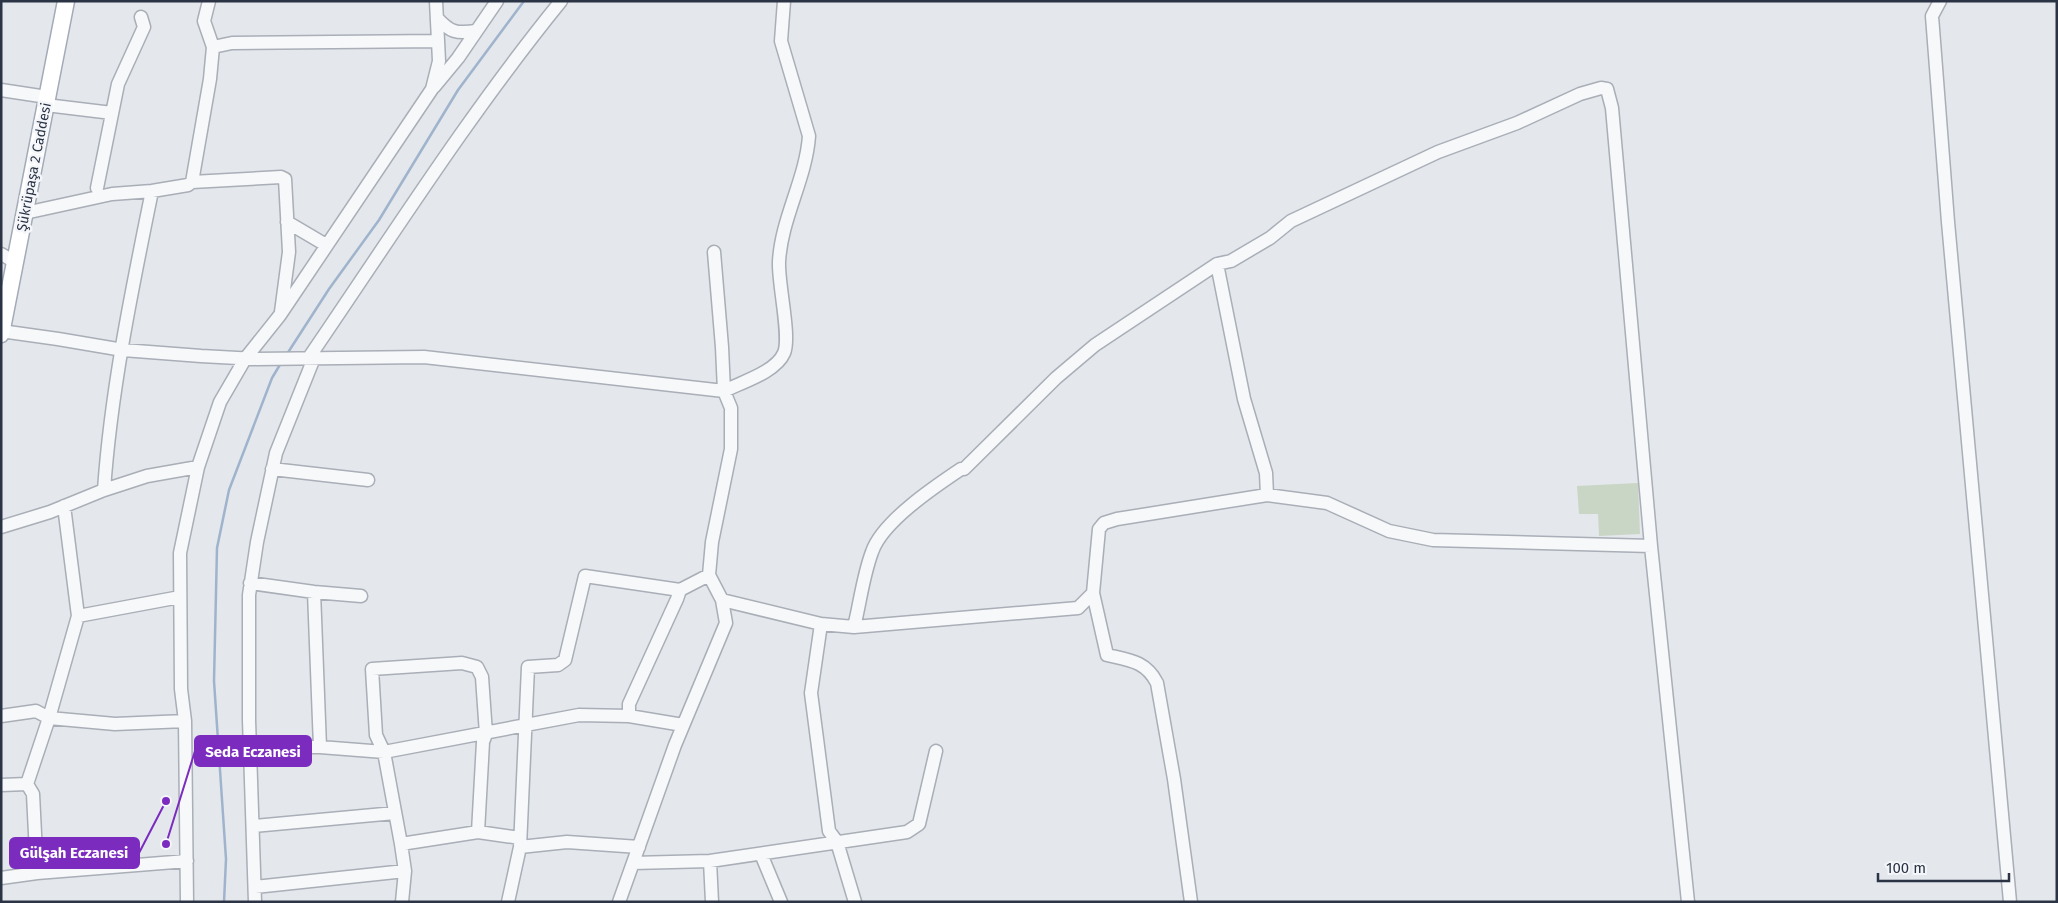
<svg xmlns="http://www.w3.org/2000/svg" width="2058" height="903" viewBox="0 0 2058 903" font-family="'Fira Sans',sans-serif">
	<rect width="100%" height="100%" fill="#e4e7ec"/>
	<path fill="#c9d6c5" d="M1638,483l2,51 -41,2 -1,-22h-19l-2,-28z"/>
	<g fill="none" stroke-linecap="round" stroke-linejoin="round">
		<path stroke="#9fb4cc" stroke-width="2.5" d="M287,354l42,-65 50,-69 79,-130 66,-89
			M224,902l2,-43 -12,-178 3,-133 12,-58 43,-112 9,-15"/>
		<defs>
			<path id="minor" d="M209,1l-5,20 9,26 -3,32 -18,103 89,-5 4,2 4,73 -8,60
				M1940,1l-8,15 16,206 62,680
				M437,18c13,14 19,16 39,13
				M213,47l19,-4 206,-2
				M434,87l24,-29 39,-57
				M1,90l46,7
				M46,105l66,8
				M97,188l21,-104 26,-57 -3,-10
				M25,213l87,-19 40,-3 36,-6 4,-3
				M287,222l39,23
				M714,252l8,95 2,44c18,-9 52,-19 60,-38 7,-16 -6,-69 -5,-91 2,-43 27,-83 30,-126l-28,-95 3,-40
				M1,254l14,8
				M1217,264l27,135 22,74 1,22
				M1,331l57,8 65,11 78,6 56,3 167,-2 300,34 7,17v41l-19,93 -3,33 13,25 4,23 -51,122 -56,157
				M308,359c82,-120 161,-245 253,-358
				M272,469l96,11
				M104,490c7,-100 28,-201 48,-299
				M1,527l49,-15 54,-22 43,-14 51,-9
				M250,583l64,9 47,4
				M314,592l6,155
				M722,600l99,24 33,3 224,-19 15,-15
				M78,616l102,-19
				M821,624l-10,69 18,138 8,11 18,60
				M854,627c6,-24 9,-51 18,-75 10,-30 62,-65 89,-83h3l92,-91 39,-33 122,-81 14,-3 39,-23 21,-17 147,-69 79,-29 63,-29 21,-6 6,1 5,19 39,438 37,356
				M1,716l35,-5 13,7 66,6 70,-3
				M629,716v-12l48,-105 3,-9
				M250,747h70l64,5 195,-37 50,1 54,9
				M1,785l26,-1
				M253,826l142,-13
				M478,832l42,6
				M401,844l77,-12 5,-90 3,-8 -4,-57 -5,-10 -15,-4 -90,6 4,66 8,17 17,92 4,27 -3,31
				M520,847l47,-5 72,5
				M761,854l20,48
				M710,861l2,41
				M633,863l77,-2 197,-29 12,-8 17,-73
				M37,873l-4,-79 -6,-10 22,-66 29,-102 -14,-110
				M1,878l36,-5 150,-12
				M255,887l150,-16
				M187,902l-2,-181 -4,-32 -1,-136 18,-86 22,-65 25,-43 35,-44 152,-226 7,-28 -3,-60
				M255,902l-6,-182v-125l8,-53 19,-89 38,-95
				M508,902l12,-55 8,-180 30,-2 7,-5 20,-84 95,14 29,-15
				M1191,902l-17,-123 -17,-96c-11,-22 -28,-23 -50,-28l-14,-62 6,-64 5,-6 13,-4 150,-24 60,8 62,28 44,9 218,6"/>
			<path id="major" d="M1,334l65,-333"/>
		</defs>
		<use href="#minor" stroke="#a9aeb7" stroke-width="15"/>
		<use href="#major" stroke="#a3abb8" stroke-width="19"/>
		<use href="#minor" stroke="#f7f8fa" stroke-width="12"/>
		<use href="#major" stroke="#fff" stroke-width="16"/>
	</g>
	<g text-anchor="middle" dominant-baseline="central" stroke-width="5" stroke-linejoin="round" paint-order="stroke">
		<g font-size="14" fill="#2b3445" stroke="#f4f6f9">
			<text transform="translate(34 167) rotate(-79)">Şükrüpaşa 2 Caddesi</text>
		</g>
	</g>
	<path fill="none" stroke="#7b2cbf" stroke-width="2" d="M166 844L195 751M166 801L139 853"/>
	<g fill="#7b2cbf" stroke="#f4f6f9" stroke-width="2">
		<circle cx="166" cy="844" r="5"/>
		<circle cx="166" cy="801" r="5"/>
	</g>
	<g fill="#7b2cbf" stroke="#7b2cbf" stroke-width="2">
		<rect x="195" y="736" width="116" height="30" rx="5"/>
		<rect x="10" y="838" width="129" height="30" rx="5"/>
	</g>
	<g font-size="15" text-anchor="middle" font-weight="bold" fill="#fff">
		<text x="253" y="757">Seda Eczanesi</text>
		<text x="74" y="858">Gülşah Eczanesi</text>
	</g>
	<rect width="2058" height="903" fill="none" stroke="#2b3445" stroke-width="5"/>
	<path d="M1878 873v8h131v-8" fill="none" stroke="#2b3445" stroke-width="2.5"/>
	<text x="1886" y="873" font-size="15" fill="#2b3445" stroke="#f4f6f9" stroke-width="4" paint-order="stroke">100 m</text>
</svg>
